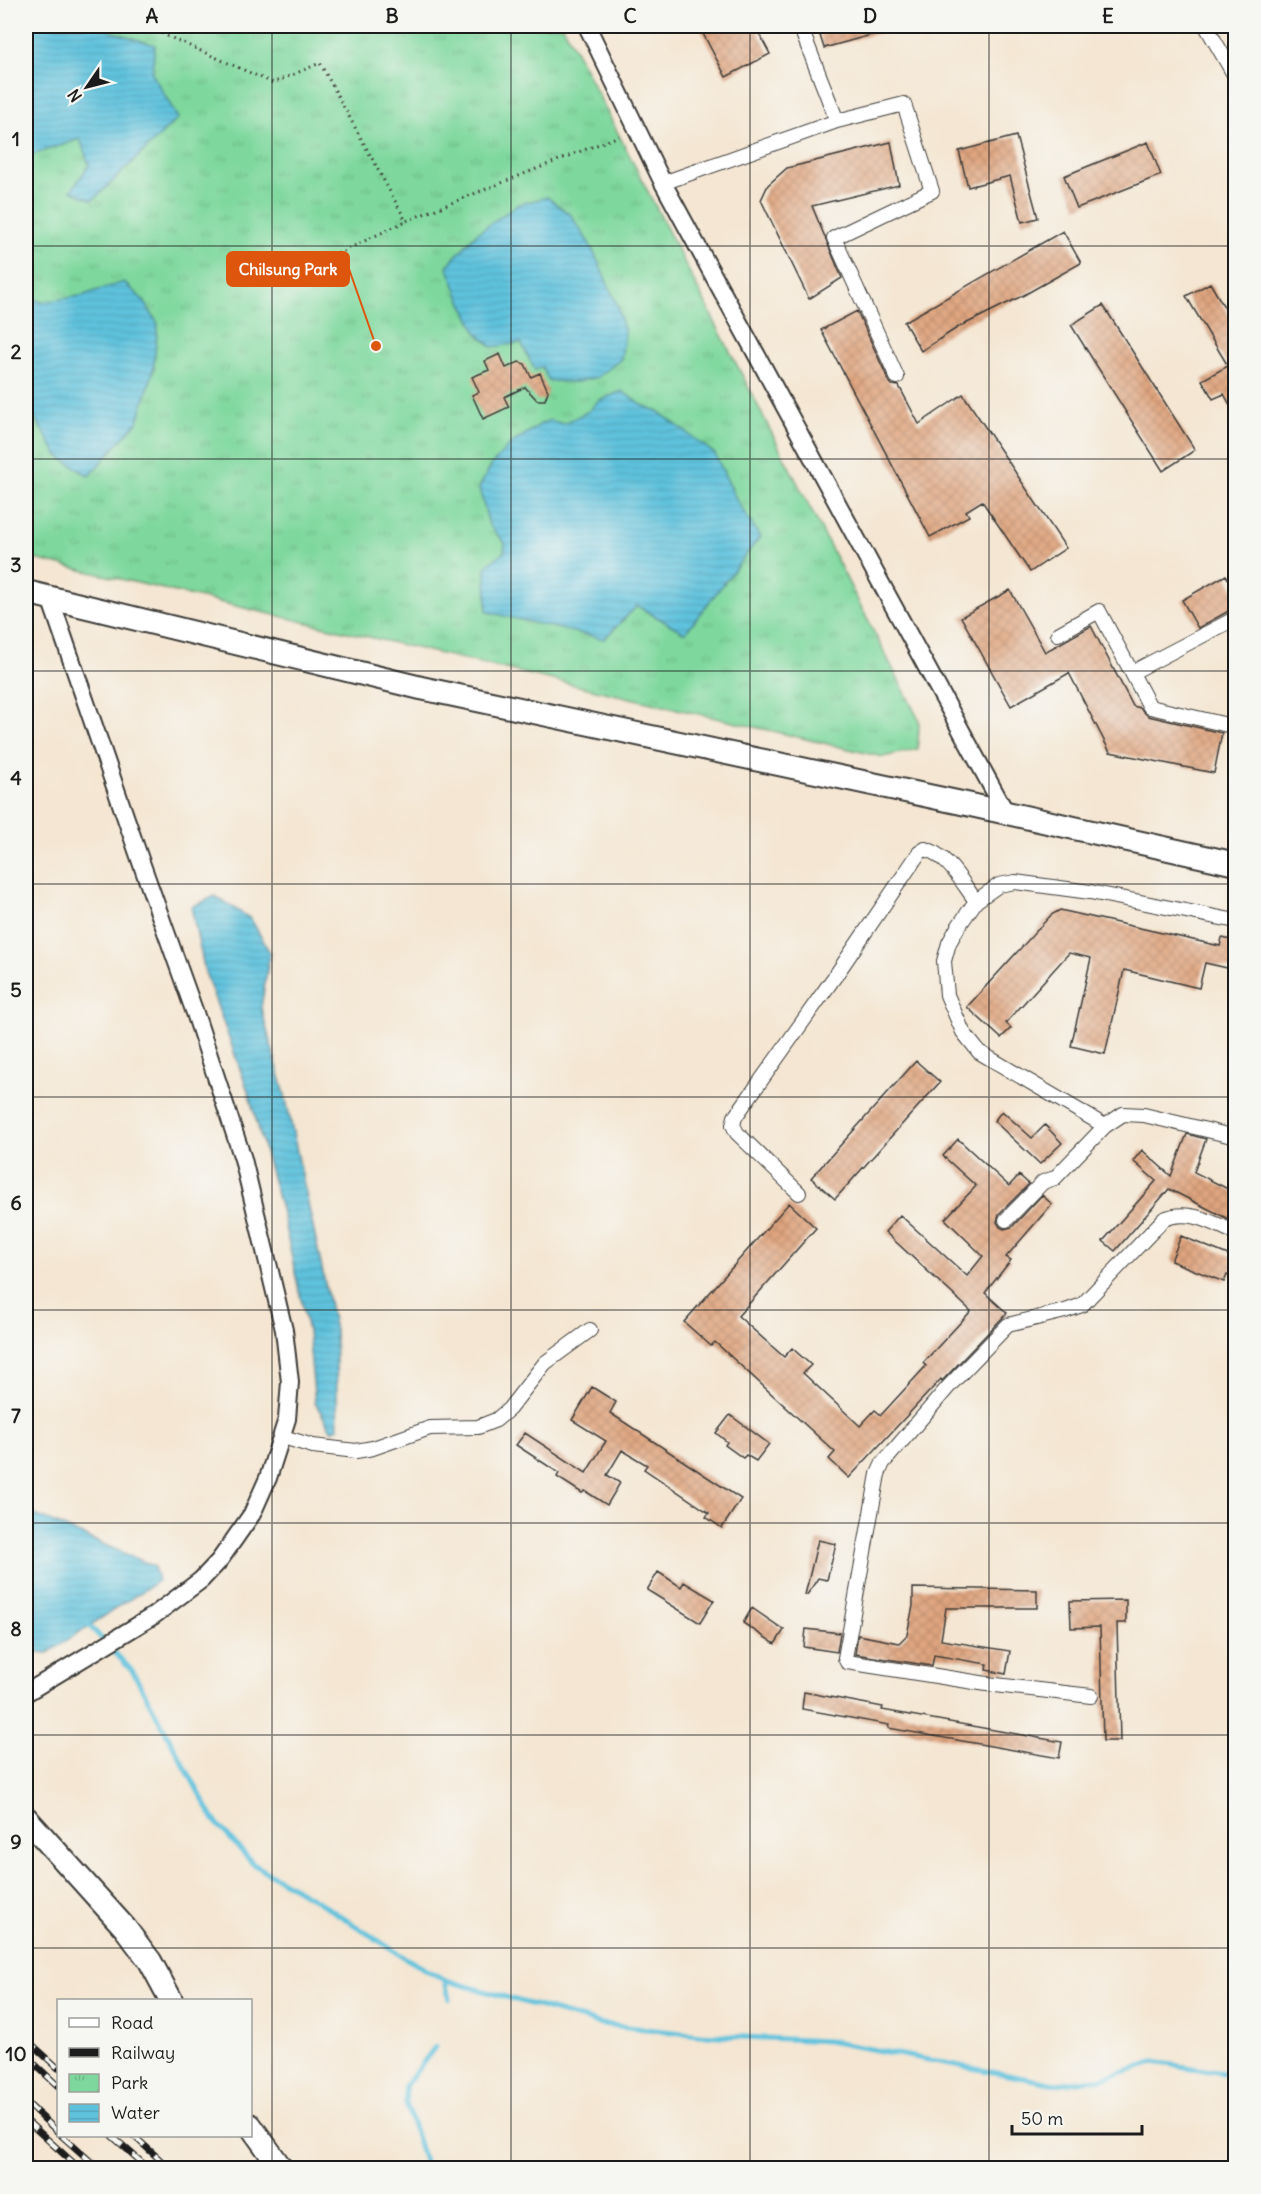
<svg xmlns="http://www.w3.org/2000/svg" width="1261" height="2194" viewBox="0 0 1261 2194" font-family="Delius,sans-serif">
	<defs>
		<pattern id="park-tufts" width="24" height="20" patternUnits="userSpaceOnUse" patternTransform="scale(1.5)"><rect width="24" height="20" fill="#7ed89d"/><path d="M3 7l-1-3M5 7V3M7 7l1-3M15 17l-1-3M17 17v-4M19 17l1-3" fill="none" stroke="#6cb987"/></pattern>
		<pattern id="water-rules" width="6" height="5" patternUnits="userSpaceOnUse" patternTransform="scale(1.5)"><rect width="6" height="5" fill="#5fc2dd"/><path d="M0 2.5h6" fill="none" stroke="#52a6bd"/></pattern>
		<pattern id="building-cross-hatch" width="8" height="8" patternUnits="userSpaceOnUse" patternTransform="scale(1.5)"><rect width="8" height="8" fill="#dfa57f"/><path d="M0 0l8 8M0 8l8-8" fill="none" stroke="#bf8d6d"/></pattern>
	</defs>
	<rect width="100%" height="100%" fill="#f6f6f2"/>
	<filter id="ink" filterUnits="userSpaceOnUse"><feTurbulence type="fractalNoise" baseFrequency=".0167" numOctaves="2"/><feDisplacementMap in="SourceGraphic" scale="12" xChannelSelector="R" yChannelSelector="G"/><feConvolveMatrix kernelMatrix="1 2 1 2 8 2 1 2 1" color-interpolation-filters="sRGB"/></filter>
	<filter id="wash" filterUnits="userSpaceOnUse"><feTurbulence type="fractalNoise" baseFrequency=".008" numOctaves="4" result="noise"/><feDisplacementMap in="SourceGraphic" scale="24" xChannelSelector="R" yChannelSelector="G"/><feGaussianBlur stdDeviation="1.35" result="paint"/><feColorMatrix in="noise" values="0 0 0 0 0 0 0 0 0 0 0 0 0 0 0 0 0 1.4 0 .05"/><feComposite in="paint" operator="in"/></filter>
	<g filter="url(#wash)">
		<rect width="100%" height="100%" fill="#f4e6d2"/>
		<path fill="url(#park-tufts)" stroke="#4d7a5c" stroke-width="1.5" d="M26,26h537l356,694 -1,29 -35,8 -857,-200z"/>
		<path fill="url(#water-rules)" stroke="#3e6f7c" stroke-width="1.5" d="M26,26h69l60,19 -3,28 26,45 -85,82 -22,-9 18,-26 -9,-26 -54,18z
			M547,197l24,18 21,33 26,59 7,26 -4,26 -23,18 -21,5 -28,-1 -7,-14 -7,3 -14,-27 -29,4 -15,-14 -16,-32 -14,-35 29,-32 41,-29z
			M124,282l20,19 14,23 -5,48 -15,49 -49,55 -31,-20 -28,-46 -4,-19v-95l16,6 38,-6z
			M622,391l20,14 17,7 56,42 23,49 22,34 -75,96 -48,-27 -33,33 -117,-27 -1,-46 18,-14 1,-9 -16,-18 -10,-37 13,-24 20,-21 29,-19 9,-4 13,4 26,-13 9,-10z
			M215,896l36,23 19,34 -9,55 24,87 50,235 3,98 -6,3 -17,-28 -7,-72 -26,-118 -34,-122 -43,-119 -14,-65z
			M26,1511l128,55 4,15 -110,72 -15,-1 -7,-7z"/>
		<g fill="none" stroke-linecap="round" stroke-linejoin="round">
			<path stroke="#5fc2dd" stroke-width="5" d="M86,1622l47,50 81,148 39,44 69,40 85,55 38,21 156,44 99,11 128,6 228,43 47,-6 51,-16 82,13
				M445,1980l4,19
				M426,2168l-20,-65 -1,-17 30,-39"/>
		</g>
		<g id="blocks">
			<path fill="url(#building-cross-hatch)" d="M699,26h56l15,28 -44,23z
				M817,26h71l1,4 -65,18z
				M1016,136l22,82 -16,4 -12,-46 -42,11 -9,-36z
				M891,142l8,43 -87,21 30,72 -33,21 -48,-99 7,-15 19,-17z
				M1148,142l13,33 -84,33 -13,-32z
				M1063,231l18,32 -57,32 -67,33 -36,23 -17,-29z
				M1210,283l26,44v89l-12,-22 -11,5 -11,-19 26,-14 -42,-70z
				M1103,305l92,145 -32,21 -92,-146z
				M857,311l32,70 3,4 7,1 20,38 44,-30 103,154 -36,24 -48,-71 -16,10 3,5 -39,21 -109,-207z
				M500,354l6,14 13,-6 6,2 6,13 9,-4 8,18 -3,9h-8l-12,-13 -21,10 5,10 -26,12 -11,-24 7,-3 -7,-15 17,-7 -4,-9z
				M1226,575l10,17v15l-38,21 -16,-28z
				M1010,590l35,62 46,-26 42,80 7,2 8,8 74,17 -8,40 -104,-21 -41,-79 -58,33 -50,-89z
				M1060,910l160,36 2,-8 14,3v29l-31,-7 -6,25 -75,-18 -19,84 -34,-8 20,-88 -22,-5 -63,70 5,5 -10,10 -34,-31 84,-92z
				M916,1061l24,21 -105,117 -24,-21z
				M1002,1111l30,27 13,-13 17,18 -22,21 -46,-43z
				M1187,1134l19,5 -12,33 42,21v30l-67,-34 -54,62 -12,-10 53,-60 -23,-20 9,-11 29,26z
				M958,1139l51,47 10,-11 10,9 -30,30 -2,8 3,5 4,2 8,-2 30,-32 10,9 -46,53 5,3 -26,33 22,20 -65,68 -1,-2 -92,99 -20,-19 6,-7 -120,-110 -4,4 -27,-24 105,-119 27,25 -78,88 46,41 8,-9 19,17 -8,8 57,53 15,-16 6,5 45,-49 -3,-3 48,-52 -86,-79 15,-17 67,61 16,-20 -38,-37 31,-33 -33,-30z
				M1181,1236l52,21 -1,4 4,2v5l-4,9 -5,-2 -3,7 -53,-21z
				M592,1387l24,15 -6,11 131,86 -19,29 -16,-11 3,-4 -65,-44 3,-4 -25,-15 -15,25 13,8 -13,22 -22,-14 -3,2 -25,-16 2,-4 -43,-28 9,-12 61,40 20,-32 -34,-21z
				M730,1415l39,29 -13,17 -10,-6 -3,3 -18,-13 2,-3 -11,-9z
				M818,1540l18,4 -9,36 -9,-2 -11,17h-2z
				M658,1572l23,15 3,-5 30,18 -14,23 -53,-33z
				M913,1588l124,2v18h-91l-5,32 69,11 -4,23 -20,-4 1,-6 -53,-9 -2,11 -77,-12 3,-19 41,8 8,-8 6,-29z
				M1126,1600v23h-9l3,118h-17l-3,-114 -29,1 -1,-27z
				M752,1608l32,22 -9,14 -32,-21z
				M806,1629l34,4 -3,19 -33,-5z
				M804,1692l79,15 -1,3 180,32 -3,16 -171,-30 1,-3 -87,-16z"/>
		</g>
	</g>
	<g filter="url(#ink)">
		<use href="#blocks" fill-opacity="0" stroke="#3c3a37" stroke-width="1.5"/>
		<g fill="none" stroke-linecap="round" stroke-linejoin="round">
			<defs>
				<path id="minor" d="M800,26l37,95
					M1206,26l30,52
					M663,183l174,-62 67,-17 28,87 -98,47 63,139
					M1058,634l41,-23 51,96 86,20
					M1133,672l103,-54
					M1105,1126l-126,-74 -16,-20 -16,-37 -3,-34 5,-18 9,-16 18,-26 23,-16 16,-3 75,10 146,29
					M799,1193l-62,-60 -4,-8 2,-8 103,-145 81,-119 6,-4c23,6 37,34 51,52
					M1006,1220l37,-38 12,-4 50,-52 18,-12 21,1 92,22
					M283,1437l30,9 43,5 17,-3 57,-20 48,-1 18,-7 13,-11 36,-46 45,-33
					M1091,1696l-104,-12 -140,-22 -2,-4 33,-184 5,-11 66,-77 59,-61 57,-14 17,-6 82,-86c25,-11 49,4 72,14"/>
				<path id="tertiary" d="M587,26l76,157 343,630
					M26,1693l127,-77 48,-36 18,-19 33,-47 16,-36 19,-59 3,-37 -6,-52 -41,-171 -48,-146 -53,-148 -92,-267"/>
				<path id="primary" d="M26,592l395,96 550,117 265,59
					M26,1818l99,110 25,33 21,39
					M250,2125l31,43"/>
			</defs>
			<use href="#minor" stroke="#3c3a37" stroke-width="16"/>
			<use href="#tertiary" stroke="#3c3a37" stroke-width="20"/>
			<use href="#primary" stroke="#3c3a37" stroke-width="26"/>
			<path stroke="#3c3a37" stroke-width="3" stroke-dasharray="1.5 4.5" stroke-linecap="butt" d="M145,26l128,57 47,-20 86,158 213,-85
				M327,259l79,-38"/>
			<use href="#minor" stroke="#fff" stroke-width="14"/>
			<use href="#tertiary" stroke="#fff" stroke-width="16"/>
			<use href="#primary" stroke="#fff" stroke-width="22"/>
			<defs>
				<path id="rail" d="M26,2039l32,29
					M26,2056l32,30
					M26,2102l32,30
					M26,2120l53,48
					M62,2136l36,32
					M112,2136l36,32
					M134,2136l35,32"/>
			</defs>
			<use href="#rail" stroke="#1c1c1c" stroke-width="7"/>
			<use href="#rail" stroke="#f6f6f2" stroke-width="4.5" stroke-dasharray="14" stroke-linecap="butt"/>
		</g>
	</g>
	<path fill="none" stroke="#1c1c1c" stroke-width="1.5" stroke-opacity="0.55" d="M272,26v2142M511,26v2142M750,26v2142M989,26v2142M26,246h1210M26,459h1210M26,671h1210M26,884h1210M26,1097h1210M26,1310h1210M26,1523h1210M26,1735h1210M26,1948h1210"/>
	<path fill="none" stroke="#de560d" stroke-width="2" d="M376 346L349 269"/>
	<circle fill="#de560d" stroke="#f6f6f2" stroke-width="2" cx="376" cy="346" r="6"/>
	<rect fill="#de560d" stroke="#de560d" stroke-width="2" x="227" y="252" width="122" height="34" rx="6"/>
	<g font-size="16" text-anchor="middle" font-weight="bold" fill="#fff">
		<text x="288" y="275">Chilsung Park</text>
	</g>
	<rect width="1261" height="2194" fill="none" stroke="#f6f6f2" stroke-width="66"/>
	<rect x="57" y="1999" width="195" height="138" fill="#f6f6f2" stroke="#9f9f9c" stroke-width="1.5"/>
	<rect x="69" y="2018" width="30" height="9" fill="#ffffff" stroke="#9f9f9c" stroke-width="1.5"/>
	<text x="111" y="2029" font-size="18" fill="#1c1c1c">Road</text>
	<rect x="69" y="2048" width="30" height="9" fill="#1c1c1c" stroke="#9f9f9c" stroke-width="1.5"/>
	<text x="111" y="2059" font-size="18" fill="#1c1c1c">Railway</text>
	<rect x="69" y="2074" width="30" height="18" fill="url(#park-tufts)" stroke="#9f9f9c" stroke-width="1.5"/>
	<text x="111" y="2089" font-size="18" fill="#1c1c1c">Park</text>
	<rect x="69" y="2104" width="30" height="18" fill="url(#water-rules)" stroke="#9f9f9c" stroke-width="1.5"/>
	<text x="111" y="2119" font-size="18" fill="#1c1c1c">Water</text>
	<g transform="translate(87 87) rotate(235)" stroke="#f6f6f2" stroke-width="4.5" paint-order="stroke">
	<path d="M0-4.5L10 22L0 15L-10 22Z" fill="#1c1c1c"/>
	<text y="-9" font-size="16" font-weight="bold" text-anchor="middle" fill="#1c1c1c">N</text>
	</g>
	<path d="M1012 2125v9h130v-9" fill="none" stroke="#1c1c1c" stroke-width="3"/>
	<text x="1021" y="2125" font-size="18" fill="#1c1c1c" stroke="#f6f6f2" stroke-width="4.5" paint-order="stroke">50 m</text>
	<rect x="33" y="33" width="1195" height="2128" fill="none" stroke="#1c1c1c" stroke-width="2"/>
	<g font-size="20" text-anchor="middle" font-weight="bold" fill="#1c1c1c">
		<text x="152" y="23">A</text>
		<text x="392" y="23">B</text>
		<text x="630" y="23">C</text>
		<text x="870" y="23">D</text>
		<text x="1108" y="23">E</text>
		<text x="16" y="146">1</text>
		<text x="16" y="359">2</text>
		<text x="16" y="572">3</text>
		<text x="16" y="785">4</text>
		<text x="16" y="997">5</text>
		<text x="16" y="1210">6</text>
		<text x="16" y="1423">7</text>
		<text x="16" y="1636">8</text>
		<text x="16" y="1849">9</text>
		<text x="16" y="2061">10</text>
	</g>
</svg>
